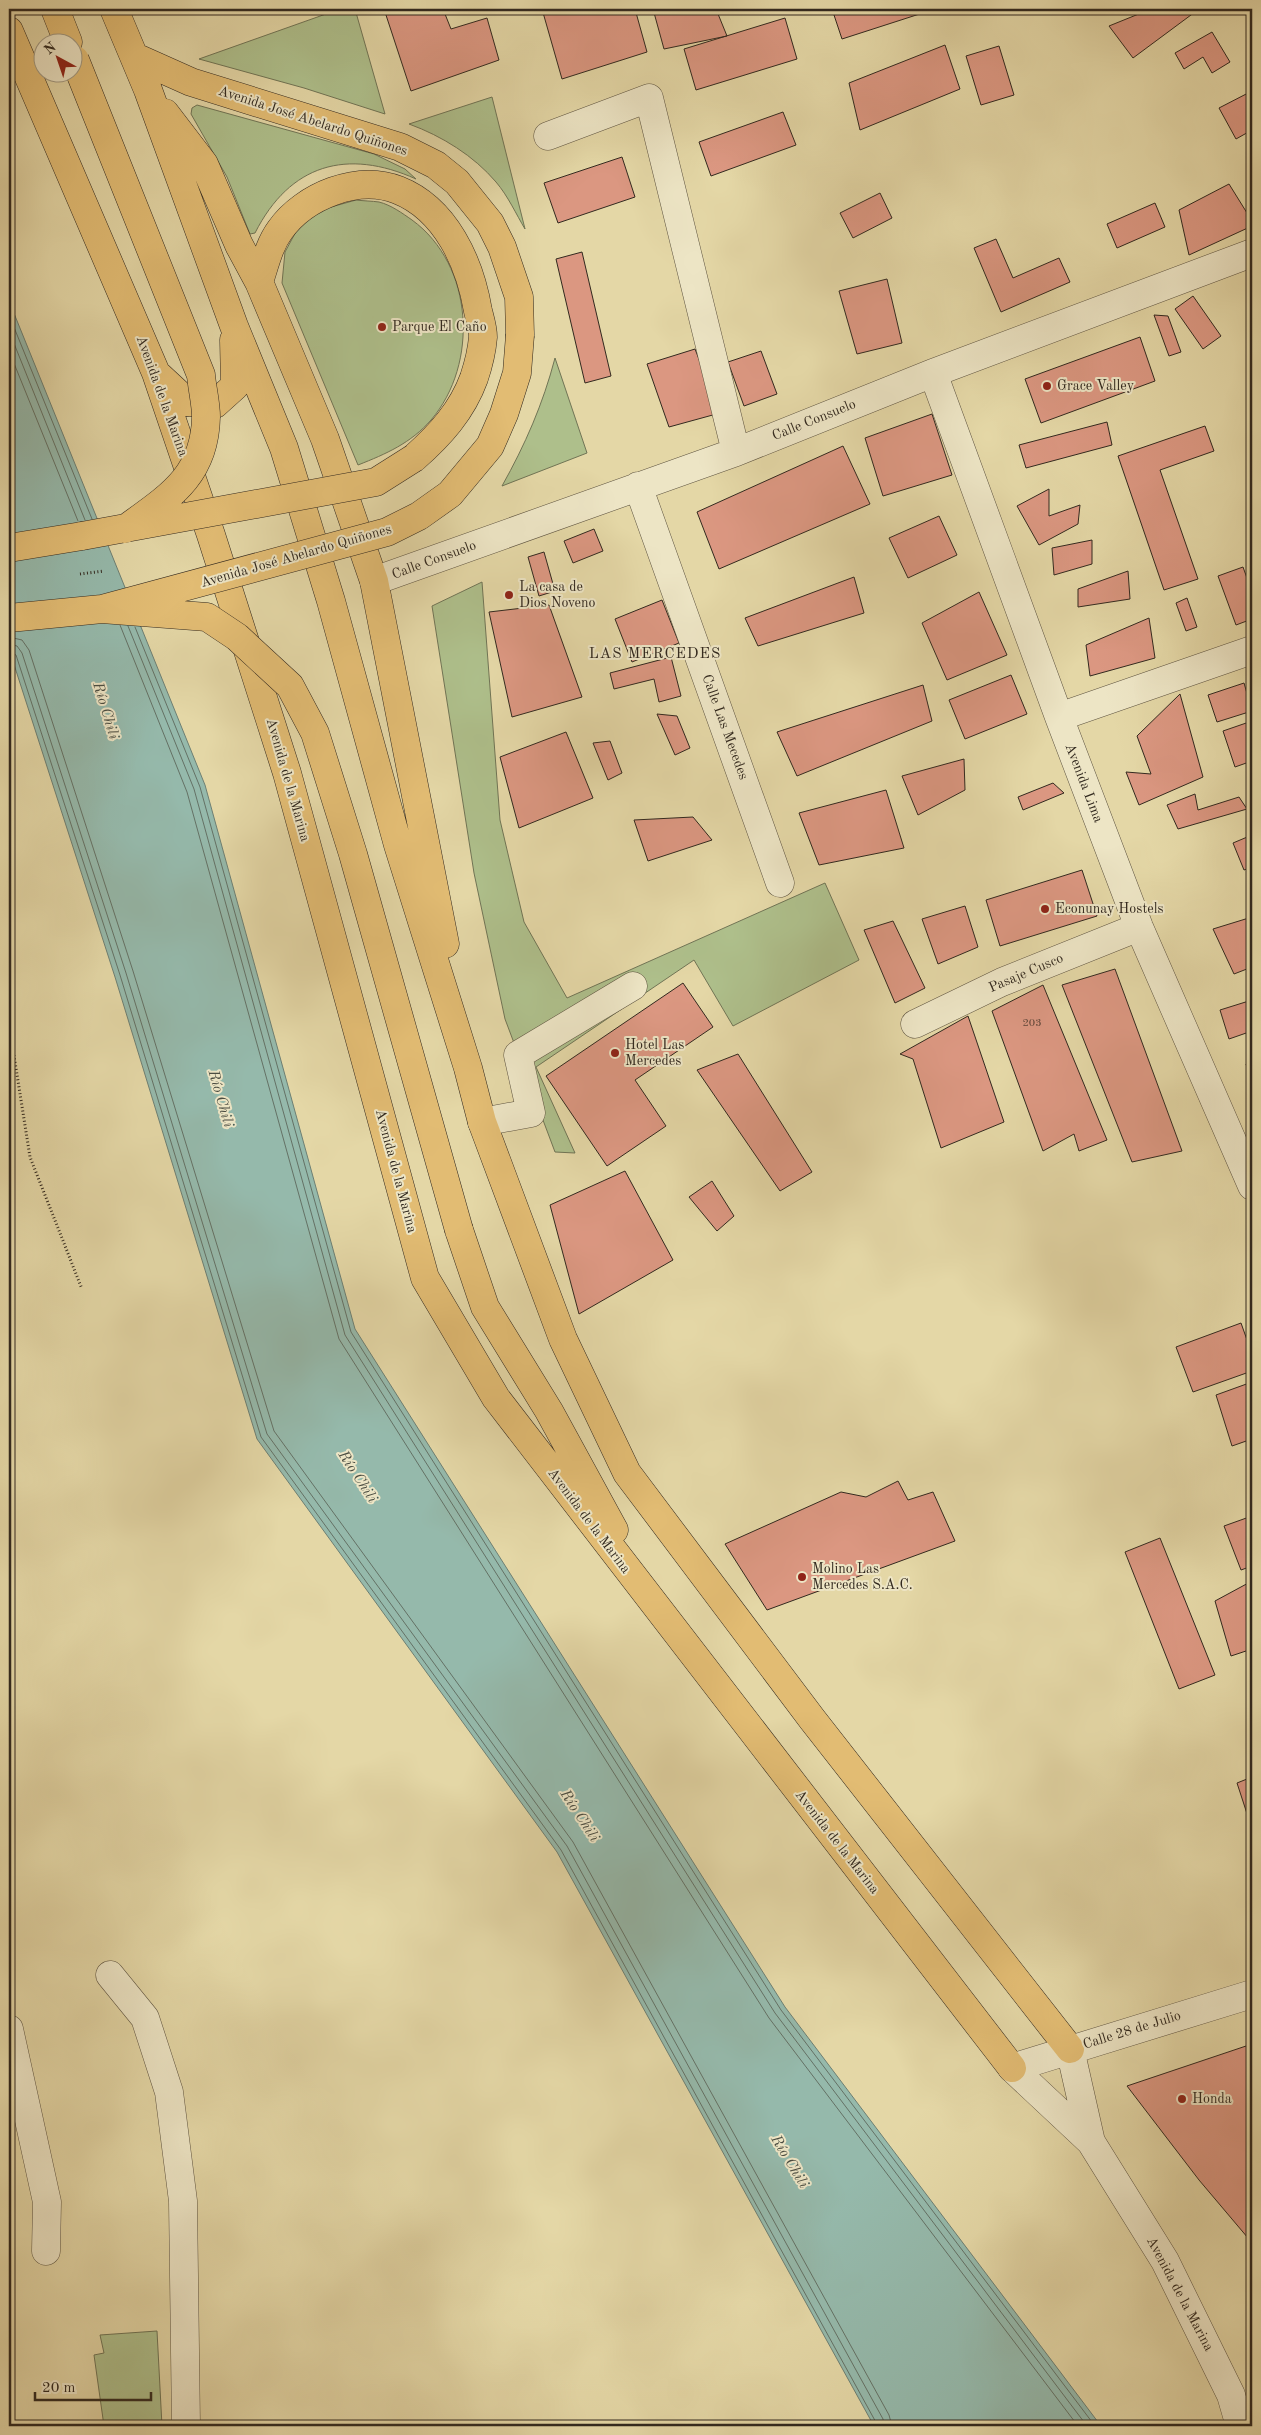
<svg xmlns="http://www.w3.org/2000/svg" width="1261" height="2435" viewBox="0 0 1261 2435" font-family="'Old Standard TT',serif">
	<rect width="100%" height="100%" fill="#e4d7a6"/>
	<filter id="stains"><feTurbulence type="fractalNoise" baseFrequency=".004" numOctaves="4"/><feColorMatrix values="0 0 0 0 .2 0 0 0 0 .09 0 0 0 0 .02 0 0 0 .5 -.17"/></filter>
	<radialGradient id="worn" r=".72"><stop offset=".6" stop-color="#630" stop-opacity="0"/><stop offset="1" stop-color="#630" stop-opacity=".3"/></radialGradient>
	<path fill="#aebf8b" stroke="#707455" d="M340,9h15l30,105 -81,-26 -105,-29z
		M492,97l33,132c-9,-15 -17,-33 -29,-47 -22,-26 -54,-46 -87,-58z
		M197,105l177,49 31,15 11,10c-69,-31 -126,-15 -161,54l-5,1 -23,-57 -36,-63 1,-6z
		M356,200c8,1 16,1 23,2 12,3 23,11 33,18 62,45 67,144 19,200 -20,23 -45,34 -73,45l-76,-182 3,-31 14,-26 18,-15z
		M555,358l32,95 -85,33c23,-41 41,-82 53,-128z
		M482,582l18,238 24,102 43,76 258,-115 34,77 -126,66 -39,-66 -158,107 39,86 -20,-1 -50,-133 -31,-146 -42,-267z
		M157,2331l5,95h-58l-10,-71 10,-2 -4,-18z"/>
	<path fill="#95b9ab" stroke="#6d7f73" d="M9,301l196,484 150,544 430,678 316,419h-227l-317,-574 -300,-413 -142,-462 -106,-328z"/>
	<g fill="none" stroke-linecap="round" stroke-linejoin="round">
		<path stroke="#647165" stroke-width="1" d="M9,315l83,204
			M9,331l76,189
			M9,351l69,170
			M120,625l67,167 152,547 430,679 309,408
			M128,626l66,163 151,546 430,678 312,413
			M135,627l65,160 151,545 430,678 314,416
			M9,637l13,3 7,10 104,321 141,460 299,411 316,573 3,11
			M9,644l8,2 5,7 104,320 141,461 300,412 316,573 1,7
			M9,651l7,4 104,320 141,462 300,413 317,576"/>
	</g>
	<path fill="#db9781" stroke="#32291f" d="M384,9h59l8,20 36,-11 12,42 -88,31z
		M542,9h93l12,43 -85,27z
		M653,9h63l11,27 -63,13z
		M832,9h103l-93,30z
		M1151,9h41l3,3 -62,46 -24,-32z
		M785,18l12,41 -101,31 -12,-41z
		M1212,32l18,30 -18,11 -9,-16 -19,12 -9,-16z
		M945,45l15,44 -100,41 -11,-47z
		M999,46l15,49 -33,10 -15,-49z
		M1252,91v39l-16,9 -17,-31z
		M783,112l13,33 -85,31 -12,-34z
		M622,157l13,40 -77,26 -14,-40z
		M1229,184l23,37v5l-63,29 -10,-45z
		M880,193l12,25 -39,20 -13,-25z
		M1155,203l10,24 -48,21 -10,-24z
		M996,239l17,39 46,-20 11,24 -69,30 -27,-64z
		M582,252l29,124 -26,7 -29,-124z
		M887,279l15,64 -45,11 -18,-63z
		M1193,296l28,40 -18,13 -28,-40z
		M1154,315l14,1 13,36 -12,4z
		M1140,337l15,44 -114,42 -16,-44z
		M695,349l25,64 -51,14 -22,-63z
		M761,351l16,43 -33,12 -16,-44z
		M932,414l20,61 -69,21 -18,-58z
		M1107,422l5,23 -86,23 -7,-23z
		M1205,426l9,25 -54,19 38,109 -34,11 -46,-134z
		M843,446l27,58 -151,65 -22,-57z
		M1049,489v27l31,-11 -2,19 -39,21 -22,-39z
		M939,516l18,39 -49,23 -19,-40z
		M594,529l9,22 -30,12 -9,-22z
		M1092,540v24l-38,11 -2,-27z
		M544,552l11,39 -16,5 -11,-39z
		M1243,567l9,25v27l-16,6 -18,-49z
		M1128,571l2,28 -52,8v-18z
		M854,577l10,36 -106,33 -13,-28z
		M979,592l28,63 -60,25 -25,-57z
		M1187,598l10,29 -11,4 -10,-28z
		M662,600l17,43 -47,19 -17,-43z
		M549,605l33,92 -70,20 -23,-105z
		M1149,618l6,40 -65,18 -4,-31z
		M671,657l10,39 -22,6 -5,-23 -40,10 -4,-16z
		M1011,675l16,39 -62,25 -16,-39z
		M1244,683l8,28 -35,11 -9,-27z
		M923,685l9,36 -135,55 -20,-44z
		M1180,694l23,83 -64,28 -13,-33 25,2 -14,-38z
		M657,714l20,2 13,32 -15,7z
		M1252,721v40l-17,6 -12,-36z
		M566,732l27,66 -74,30 -19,-71z
		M610,741l12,32 -14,7 -15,-37z
		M964,759l1,31 -47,25 -16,-39z
		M1053,783l11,10 -41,17 -5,-13z
		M886,790l18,58 -85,17 -20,-52z
		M1195,794l3,16 41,-13 8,12 -69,20 -11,-24z
		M693,817l19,23 -64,21 -14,-41z
		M1252,835v32l-8,3 -11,-27z
		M1082,870l15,46 -97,30 -14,-46z
		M965,906l13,41 -40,17 -16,-45z
		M1252,917v50l-18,7 -21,-45z
		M893,921l32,67 -30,15 -31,-73z
		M1115,969l67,182 -50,11 -70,-177z
		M683,983l30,44 -78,53 31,46 -59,40 -61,-90z
		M1043,985l64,155 -28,11 -5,-17 -31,17 -51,-140z
		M1252,1000v31l-23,8 -9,-29z
		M968,1016l36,106 -63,26 -28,-89 -13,-5z
		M738,1054l74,118 -32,19 -83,-121z
		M1252,1062v22l-6,-20z
		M625,1171l48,89 -94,54 -29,-109z
		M712,1181l22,35 -17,15 -28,-34z
		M1241,1323l11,31v17l-59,21 -17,-45z
		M1252,1382v57l-20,7 -16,-51z
		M898,1481l10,19 25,-8 22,49 -188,69 -42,-66 116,-52 25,5z
		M1252,1516v50l-11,4 -17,-44z
		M1160,1538l55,137 -36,14 -54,-137z
		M1252,1581v68l-21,7 -16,-55z
		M1252,1777v52l-15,-46z
		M1252,2044v210l-4,-16 -49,-58 -72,-94z"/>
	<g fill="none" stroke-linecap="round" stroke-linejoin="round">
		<defs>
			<path id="minor" d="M548,136l101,-38 87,354
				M933,373l126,344 80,210 113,259
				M638,486l142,397
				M374,581l362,-129 197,-79 319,-120
				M1059,717l193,-67
				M915,1024l87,-42 137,-55
				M482,1122l49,-9 -13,-58 115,-69
				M110,1975l35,43 24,74 14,109 3,225
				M9,2029l38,173 -1,49
				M1070,2049l21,93
				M1240,2426l-9,-31 -66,-134 -74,-119 -79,-74 240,-74"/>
			<path id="major" d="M55,9l13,33
				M114,9l34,81 86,236 50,122 47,153 67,244 70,223 14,54 81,217 64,134 185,246 258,330
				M9,31l147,342 55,162 76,238 138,505 71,120 516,670
				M135,57l56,25 209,65 36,18 21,17 33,41 12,24 17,50 1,38
				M165,113l39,51 35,81 20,37 66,157 49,142 71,363
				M259,282c6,-18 10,-37 21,-52 24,-34 78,-56 118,-40 48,19 72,73 80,121 2,8 5,17 5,26 -1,12 -5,29 -9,41 -12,33 -34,57 -60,80
				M159,376l28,26 28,2 20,-18 -1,-46
				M9,548l73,-12
				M459,1230l26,77 64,104 65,119"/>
		</defs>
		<use href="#minor" stroke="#5e5441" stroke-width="29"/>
		<use href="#major" stroke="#32291f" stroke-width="29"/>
		<path stroke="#32291f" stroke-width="3" stroke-dasharray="1 2.5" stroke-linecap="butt" d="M9,1024l21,133 52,132"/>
		<use href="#minor" stroke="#ede5c5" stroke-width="28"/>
		<use href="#major" stroke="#e2bc73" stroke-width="28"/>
		<defs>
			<path id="major-bridge" d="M75,60l126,315c1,13 5,28 5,42 -1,59 -37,80 -81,112
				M82,536l294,-54 38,-24
				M102,609l105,8 30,20 53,49 25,47 38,121 106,376
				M9,618l93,-9 285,-77 32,-16 31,-22 40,-48 14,-32 13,-41 3,-38"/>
		</defs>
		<use href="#major-bridge" stroke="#32291f" stroke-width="29" stroke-linecap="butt"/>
		<path stroke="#32291f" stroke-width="3" stroke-dasharray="1 2.5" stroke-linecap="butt" d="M80,574l24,-3"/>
		<use href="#major-bridge" stroke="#e2bc73" stroke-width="28"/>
	</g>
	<g fill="#8f2418" stroke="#ede5c5" stroke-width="2">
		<circle cx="382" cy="327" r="5"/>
		<circle cx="1047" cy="386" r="5"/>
		<circle cx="509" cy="595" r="5"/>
		<circle cx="1045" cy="909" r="5"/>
		<circle cx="615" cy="1053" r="5"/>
		<circle cx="802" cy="1577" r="5"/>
		<circle cx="1182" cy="2099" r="5"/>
	</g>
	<g text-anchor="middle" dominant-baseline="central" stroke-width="4" stroke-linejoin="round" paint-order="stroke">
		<g font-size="11" fill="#5c4438">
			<text x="1032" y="1023">203</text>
		</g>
		<g font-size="14" fill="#32291f" stroke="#ede5c5">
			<text transform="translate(313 121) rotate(18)">Avenida José Abelardo Quiñones</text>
			<text transform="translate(162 396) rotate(70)">Avenida de la Marina</text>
			<text transform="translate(814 420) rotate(-22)">Calle Consuelo</text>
			<text transform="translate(296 556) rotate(-16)">Avenida José Abelardo Quiñones</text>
			<text transform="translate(434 560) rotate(-20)">Calle Consuelo</text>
			<text transform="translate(725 727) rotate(70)">Calle Las Mecedes</text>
			<text transform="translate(288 780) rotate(74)">Avenida de la Marina</text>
			<text transform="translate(1084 783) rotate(69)">Avenida Lima</text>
			<text transform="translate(1026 973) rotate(-23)">Pasaje Cusco</text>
			<text transform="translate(396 1171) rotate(75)">Avenida de la Marina</text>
			<text transform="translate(589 1521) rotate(53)">Avenida de la Marina</text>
			<text transform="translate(837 1842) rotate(52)">Avenida de la Marina</text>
			<text transform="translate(1132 2030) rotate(-17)">Calle 28 de Julio</text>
			<text transform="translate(1180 2294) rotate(62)">Avenida de la Marina</text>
		</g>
		<g font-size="14" fill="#32291f" stroke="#ede5c5" text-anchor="start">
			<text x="392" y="327">Parque El Caño</text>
			<text x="1057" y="386">Grace Valley</text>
			<text x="519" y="587">La casa de<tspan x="519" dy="16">Dios Noveno</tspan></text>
			<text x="1055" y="909">Econunay Hostels</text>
			<text x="625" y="1045">Hotel Las<tspan x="625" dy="16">Mercedes</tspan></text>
			<text x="812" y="1569">Molino Las<tspan x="812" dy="16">Mercedes S.A.C.</tspan></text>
			<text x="1192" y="2099">Honda</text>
		</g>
		<g font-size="15" letter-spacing="1" fill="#32291f" stroke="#ede5c5">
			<text x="655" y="654">LAS MERCEDES</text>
		</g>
		<g font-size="15" font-style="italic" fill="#4b4d42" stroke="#ede5c5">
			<text transform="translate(105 711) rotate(73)">Río Chili</text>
			<text transform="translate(220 1099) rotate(74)">Río Chili</text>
			<text transform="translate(357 1477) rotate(57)">Río Chili</text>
			<text transform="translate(579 1816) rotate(57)">Río Chili</text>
			<text transform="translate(789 2162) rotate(59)">Río Chili</text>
		</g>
	</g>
	<rect width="1261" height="2435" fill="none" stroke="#e4d7a6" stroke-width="30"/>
	<rect x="10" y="10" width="1241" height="2415" fill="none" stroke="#32291f" stroke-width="2.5"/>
	<rect x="15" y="15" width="1231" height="2405" fill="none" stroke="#32291f"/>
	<g transform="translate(58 58) rotate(320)"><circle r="24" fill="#ede5c5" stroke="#a29a83"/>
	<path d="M0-4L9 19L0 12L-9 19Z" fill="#8f2418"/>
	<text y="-8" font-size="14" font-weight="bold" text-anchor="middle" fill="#32291f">N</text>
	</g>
	<path d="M35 2392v8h116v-8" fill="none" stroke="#32291f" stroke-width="2.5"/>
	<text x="42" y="2392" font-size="15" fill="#32291f" stroke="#ede5c5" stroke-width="4" paint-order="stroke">20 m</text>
	<rect width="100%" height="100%" filter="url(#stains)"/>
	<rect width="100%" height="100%" fill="url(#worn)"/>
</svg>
